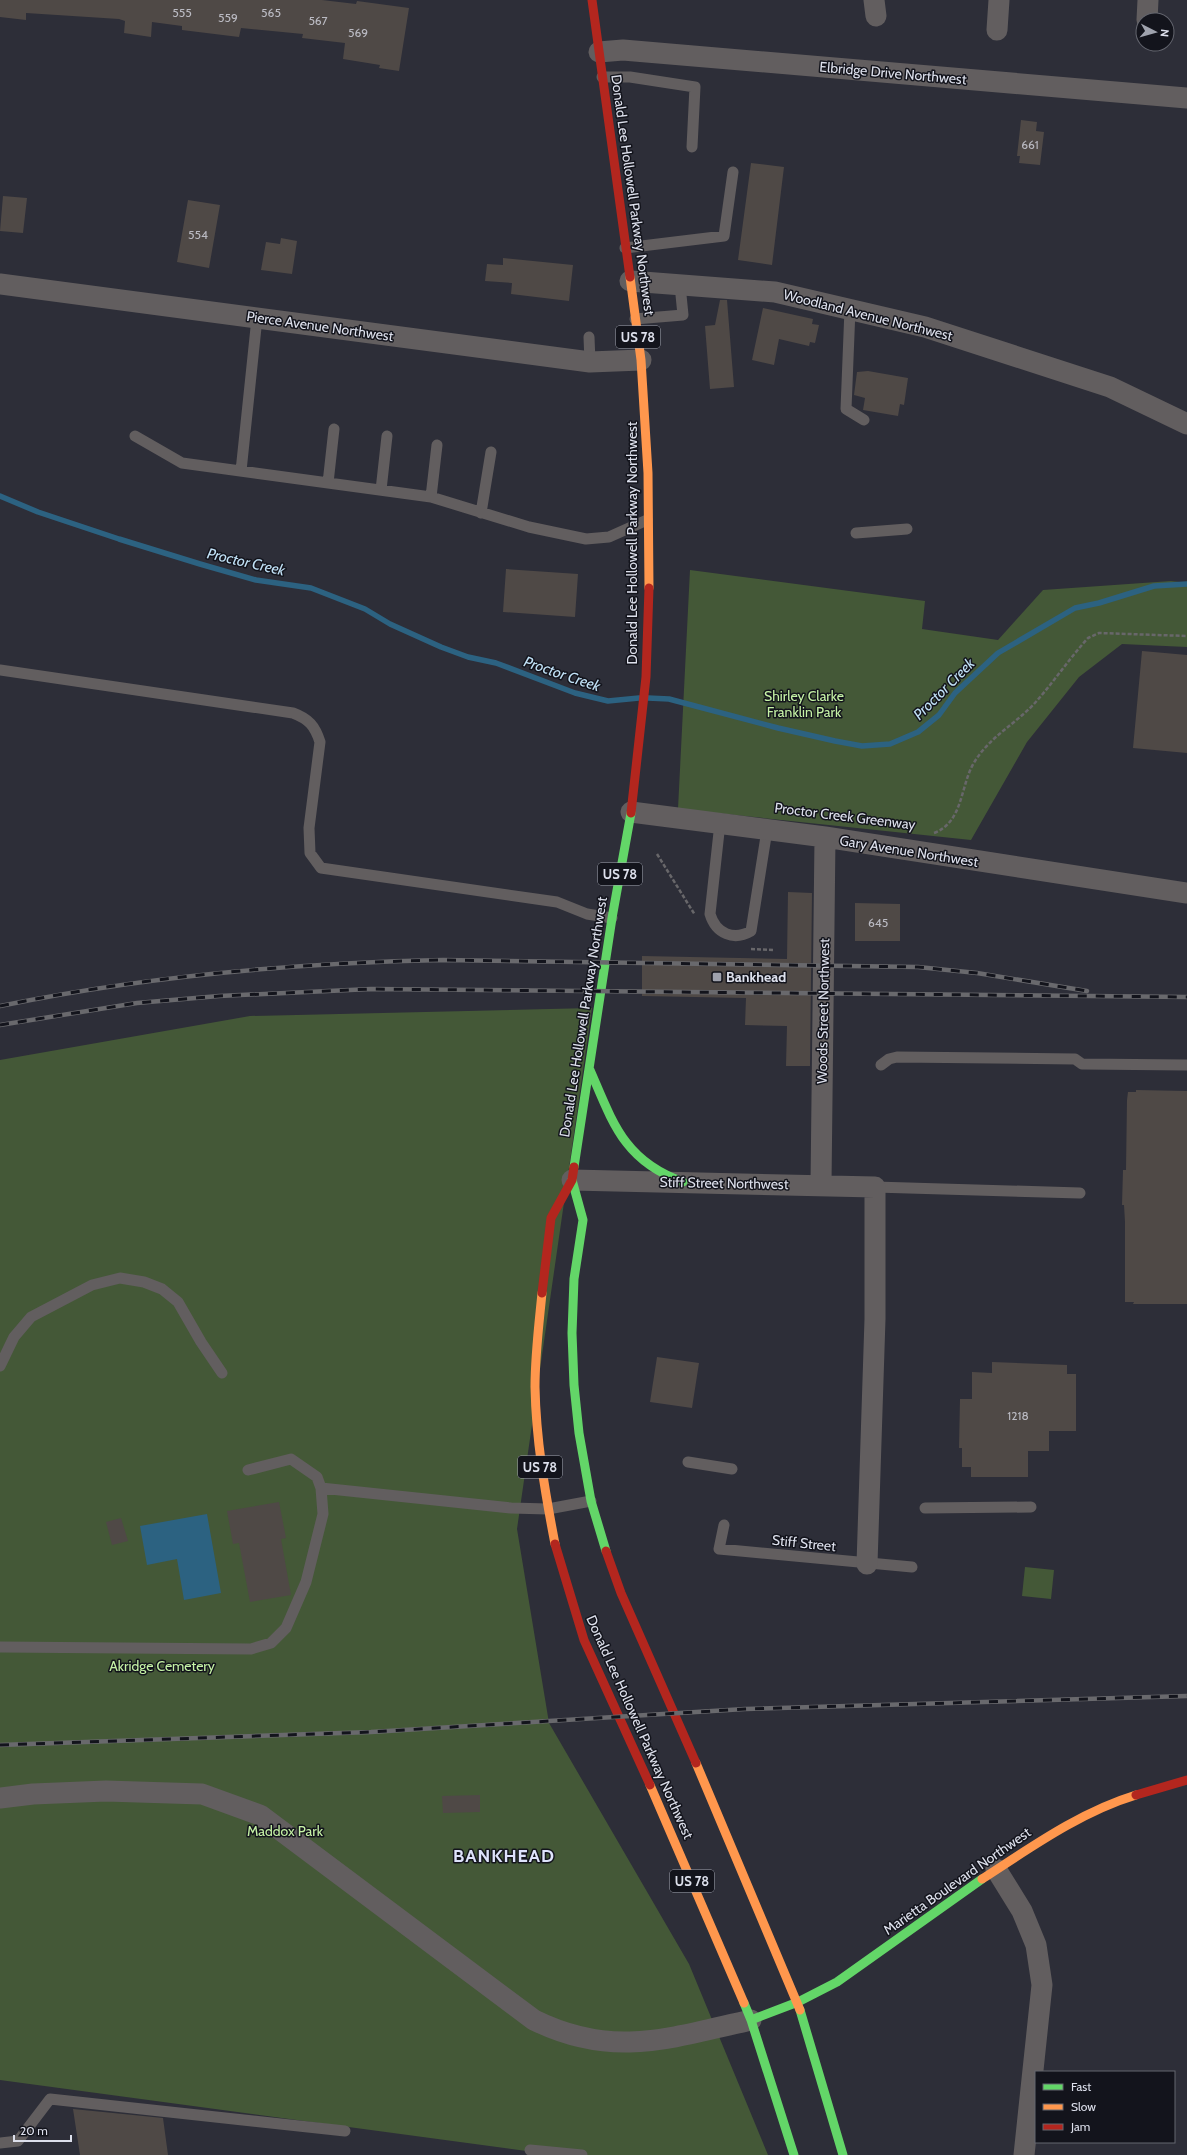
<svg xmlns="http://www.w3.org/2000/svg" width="1187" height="2155" viewBox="0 0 1187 2155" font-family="Cabin,sans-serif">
	<rect width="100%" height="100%" fill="#2d2e38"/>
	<path fill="#445837" d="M690,570l235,31 -3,28 76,11 45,-50 128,-9 16,2v64l-65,-3 -43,33 -52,65 -56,98 -293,-31z
		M592,1008l-75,521 32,194 140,241 79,191h-212l-556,-75v-1020l250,-44z
		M1025,1567l29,3 -3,29 -29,-3z"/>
	<path fill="#2c6281" d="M207,1514l14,79 -37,7 -7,-41 -30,6 -7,-39z"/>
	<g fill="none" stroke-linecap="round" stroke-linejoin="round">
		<path stroke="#2c6281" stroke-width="5.5" d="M0,496l38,16 81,27 81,25 56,16 55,8 54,21 25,15 51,23 27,10 28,6 79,30 33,8 31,-3
			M648,698l21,1 109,29 57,13 27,5 28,-2 28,-12 21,-17 16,-22 43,-40 77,-45 24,-5 55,-17 33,-2"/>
	</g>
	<path fill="#4f4946" d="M0,0h322l34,4 1,-3 52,7 -10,63 -20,-3 1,-3 -37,-6 2,-16 -43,-5 1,-4 -62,-6 -2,9 -57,-7v-4l-30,-4 -1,15 -27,-4 1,-12 -6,-2 -93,-6v7l-26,-3z
		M1021,120l16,2 -1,9 8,1 -4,33 -21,-2 1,-7h-3z
		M751,163l33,4 -12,98 -34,-5z
		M3,196l24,2 -4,35 -23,-2z
		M188,200l32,5 -11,63 -32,-6z
		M281,238l16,3 -5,33 -31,-4 5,-28 14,2z
		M503,258l70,7 -4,36 -58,-7 1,-11 -27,-2 2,-17 16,1z
		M720,300h7l7,87 -24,2 -5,-63 10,-1z
		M763,308l50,11 -1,5 7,1 -4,18 -5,-1 -1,4 -30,-7 -5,26 -22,-5z
		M868,371l40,7 -4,27 -4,-1 -2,12 -35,-6 2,-12 -11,-3 3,-23z
		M506,569l72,5 -3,43 -72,-5z
		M1142,651l45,4v98l-54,-5z
		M788,892l24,1 -2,173h-24l1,-40 -42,-1 1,-27 -104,-2v-40l145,3z
		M855,903l45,1v37h-45z
		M1136,1090l51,1v213h-54l1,-2h-9v-80l-1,-17h-2l1,-35h3l1,-70 1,-8h8z
		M657,1357l42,6 -7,45 -42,-6z
		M992,1362l75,3v9h9v57h-27v20h-21v26h-57v-10h-9v-19h-3l1,-49h12v-27l20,1z
		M279,1502l7,36 -5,1 10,56 -41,7 -11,-59 -6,1 -6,-33z
		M121,1518l7,23 -16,4 -6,-23z
		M480,1795v17l-37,1 -1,-17z
		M73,2109l90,9 5,37h-88z"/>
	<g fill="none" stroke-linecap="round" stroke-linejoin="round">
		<path stroke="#68676a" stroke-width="2.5" stroke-dasharray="4 2" stroke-linecap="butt" d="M934,833c30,-11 26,-49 41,-72 15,-24 40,-37 59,-57 19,-21 35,-45 54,-66l11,-5 88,3
			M657,854l38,61
			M751,949l24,1"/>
		<path stroke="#625e5f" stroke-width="11" d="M602,77h28l65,10 -3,60
			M625,248l99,-12 9,-64
			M850,309l-4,100 18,11
			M635,319l48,-4 -3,-30
			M589,337l1,25
			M135,436l47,27 249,34 98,30 57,12 23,-2 38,-17
			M241,471l16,-153
			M328,483l6,-54
			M381,490l6,-54
			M431,497l6,-52
			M481,513l10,-61
			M856,533l51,-4
			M0,670l293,43c16,6 22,13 27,29l-11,86 1,25 11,15 236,34 30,12 25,4
			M720,823l-10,91c6,20 24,27 41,17l16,-101
			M881,1065l8,-6 8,-2 178,2 7,5 105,1
			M875,1187l205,6
			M0,1366l14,-29 17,-20 61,-32 28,-7 24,4 18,7 16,13 23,40 21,31
			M688,1462l44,7
			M321,1488l190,20 37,1 43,-8
			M925,1508l106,-1
			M724,1525l-5,24 193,18
			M0,1647l251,2 20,-6 15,-15 20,-46 17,-68 -2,-26 -4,-11 -26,-18 -43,11
			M0,2143l18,-2 32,-42 295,32
			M530,2150l52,5"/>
		<path stroke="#625e5f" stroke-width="21" d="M874,0l2,16
			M1147,20l1,-20
			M997,30l2,-30
			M599,52l24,-2 564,48
			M630,281l145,11 150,35 185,60 77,37
			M0,284l590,78 51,-2
			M631,812l194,25 362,56
			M572,1180l303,7v132l-8,245
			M821,1185l4,-348
			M0,1798l33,-4 73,-3 96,3 58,21 274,205c79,39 136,18 217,0
			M996,1869l26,42 14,34 6,40 -18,170"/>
		<path stroke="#63d668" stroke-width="9" d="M590,1070c23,53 34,91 93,112
			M574,1167l38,-249 19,-105
			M572,1180l11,40 -9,59 -2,54 2,52 5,48 12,68 15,50
			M744,2003l7,17 43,135
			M800,2010l43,145
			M751,2020l47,-18 39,-20 145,-103"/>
		<path stroke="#ff974d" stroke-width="9" d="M630,277l11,83 7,113 1,115
			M542,1293c-3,31 -7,62 -7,94 1,53 10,105 20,157
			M696,1763l104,247
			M650,1785l94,218
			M982,1879c48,-31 98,-67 154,-84"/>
		<path stroke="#b3261e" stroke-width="9" d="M592,0l38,277
			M631,813l15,-136 3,-89
			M542,1293l9,-75 21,-38 2,-13
			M555,1544l29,96 66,145
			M606,1551l15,42 75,170
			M1136,1795l51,-15"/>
		<defs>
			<path id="rail" d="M0,1006c146,-30 294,-43 443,-46l475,7 59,6 110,18
				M0,1025l137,-22 82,-7 152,-7 816,8
				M0,1745l371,-13 374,-23 442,-13"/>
		</defs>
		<use href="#rail" stroke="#69696d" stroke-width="4.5"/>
		<use href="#rail" stroke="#13141c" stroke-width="3" stroke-dasharray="9" stroke-linecap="butt"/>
	</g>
	<rect fill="#9fa2ad" stroke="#13141c" stroke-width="1.5" x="712" y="972" width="10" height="10" rx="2"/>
	<g text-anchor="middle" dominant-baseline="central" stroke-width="3" stroke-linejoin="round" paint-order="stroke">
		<g font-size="12" fill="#babac2">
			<text x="182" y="12">555</text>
			<text x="271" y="12">565</text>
			<text x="228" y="17">559</text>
			<text x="318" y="20">567</text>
			<text x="358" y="32">569</text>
			<text x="1030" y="144">661</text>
			<text x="198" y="234">554</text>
			<text x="878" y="922">645</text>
			<text x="1018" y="1415">1218</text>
		</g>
		<g fill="#13141c" stroke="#a0a3ae" stroke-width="1">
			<rect x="616" y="326" width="44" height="22" rx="3"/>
			<rect x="598" y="863" width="44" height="22" rx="3"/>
			<rect x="518" y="1456" width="44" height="22" rx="3"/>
			<rect x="670" y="1870" width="44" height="22" rx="3"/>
		</g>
		<g font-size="13" font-weight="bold" fill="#dde0ec">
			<text x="638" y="337">US 78</text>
			<text x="620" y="874">US 78</text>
			<text x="540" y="1467">US 78</text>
			<text x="692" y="1881">US 78</text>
		</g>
		<g font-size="14" fill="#dde0ec" stroke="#13141c">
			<text transform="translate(893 73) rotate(5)">Elbridge Drive Northwest</text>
			<text transform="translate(633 195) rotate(82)">Donald Lee Hollowell Parkway Northwest</text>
			<text transform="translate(868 315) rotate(14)">Woodland Avenue Northwest</text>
			<text transform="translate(320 326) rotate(8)">Pierce Avenue Northwest</text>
			<text transform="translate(632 543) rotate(-90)">Donald Lee Hollowell Parkway Northwest</text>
			<text transform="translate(845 816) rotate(7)">Proctor Creek Greenway</text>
			<text transform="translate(909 851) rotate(9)">Gary Avenue Northwest</text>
			<text transform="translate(823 1011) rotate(-89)">Woods Street Northwest</text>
			<text transform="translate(583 1017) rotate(-81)">Donald Lee Hollowell Parkway Northwest</text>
			<text transform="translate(724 1183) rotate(1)">Stiff Street Northwest</text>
			<text transform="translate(804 1543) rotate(6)">Stiff Street</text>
			<text transform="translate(640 1727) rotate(66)">Donald Lee Hollowell Parkway Northwest</text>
			<text transform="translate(957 1881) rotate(-35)">Marietta Boulevard Northwest</text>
		</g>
		<g font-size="14" fill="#c6f3a6" stroke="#13141c">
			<text x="804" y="696">Shirley Clarke<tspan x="804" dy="16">Franklin Park</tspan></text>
			<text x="162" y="1666">Akridge Cemetery</text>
			<text x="285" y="1831">Maddox Park</text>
		</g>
		<g font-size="14" font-weight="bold" fill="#dde0ec" stroke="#13141c" text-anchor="start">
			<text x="726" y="977">Bankhead</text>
		</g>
		<g font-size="15" font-style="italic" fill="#c1e1f6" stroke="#13141c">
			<text transform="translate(246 562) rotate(13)">Proctor Creek</text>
			<text transform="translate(562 674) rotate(19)">Proctor Creek</text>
			<text transform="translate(944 689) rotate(-45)">Proctor Creek</text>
		</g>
		<g font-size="18" font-weight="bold" letter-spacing="1" fill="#dee3fb" stroke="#13141c">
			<text x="504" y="1856">BANKHEAD</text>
		</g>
	</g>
	<rect x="1035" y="2071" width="140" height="72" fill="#13141c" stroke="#64666f"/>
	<rect x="1043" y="2084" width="20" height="6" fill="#63d668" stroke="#64666f"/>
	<text x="1071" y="2091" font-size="12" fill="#dde0ec">Fast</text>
	<rect x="1043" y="2104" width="20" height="6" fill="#ff974d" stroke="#64666f"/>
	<text x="1071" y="2111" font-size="12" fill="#dde0ec">Slow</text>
	<rect x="1043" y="2124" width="20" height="6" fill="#b3261e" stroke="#64666f"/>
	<text x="1071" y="2131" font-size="12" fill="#dde0ec">Jam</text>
	<g transform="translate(1155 32) rotate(96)"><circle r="19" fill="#13141c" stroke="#64666f"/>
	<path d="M0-3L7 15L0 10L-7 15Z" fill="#9fa2ad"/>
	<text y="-6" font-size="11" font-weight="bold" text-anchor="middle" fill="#dde0ec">N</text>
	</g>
	<path d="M14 2135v6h57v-6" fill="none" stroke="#dde0ec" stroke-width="2"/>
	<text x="20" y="2135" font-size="12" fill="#dde0ec" stroke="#13141c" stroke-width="3" paint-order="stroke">20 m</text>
</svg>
